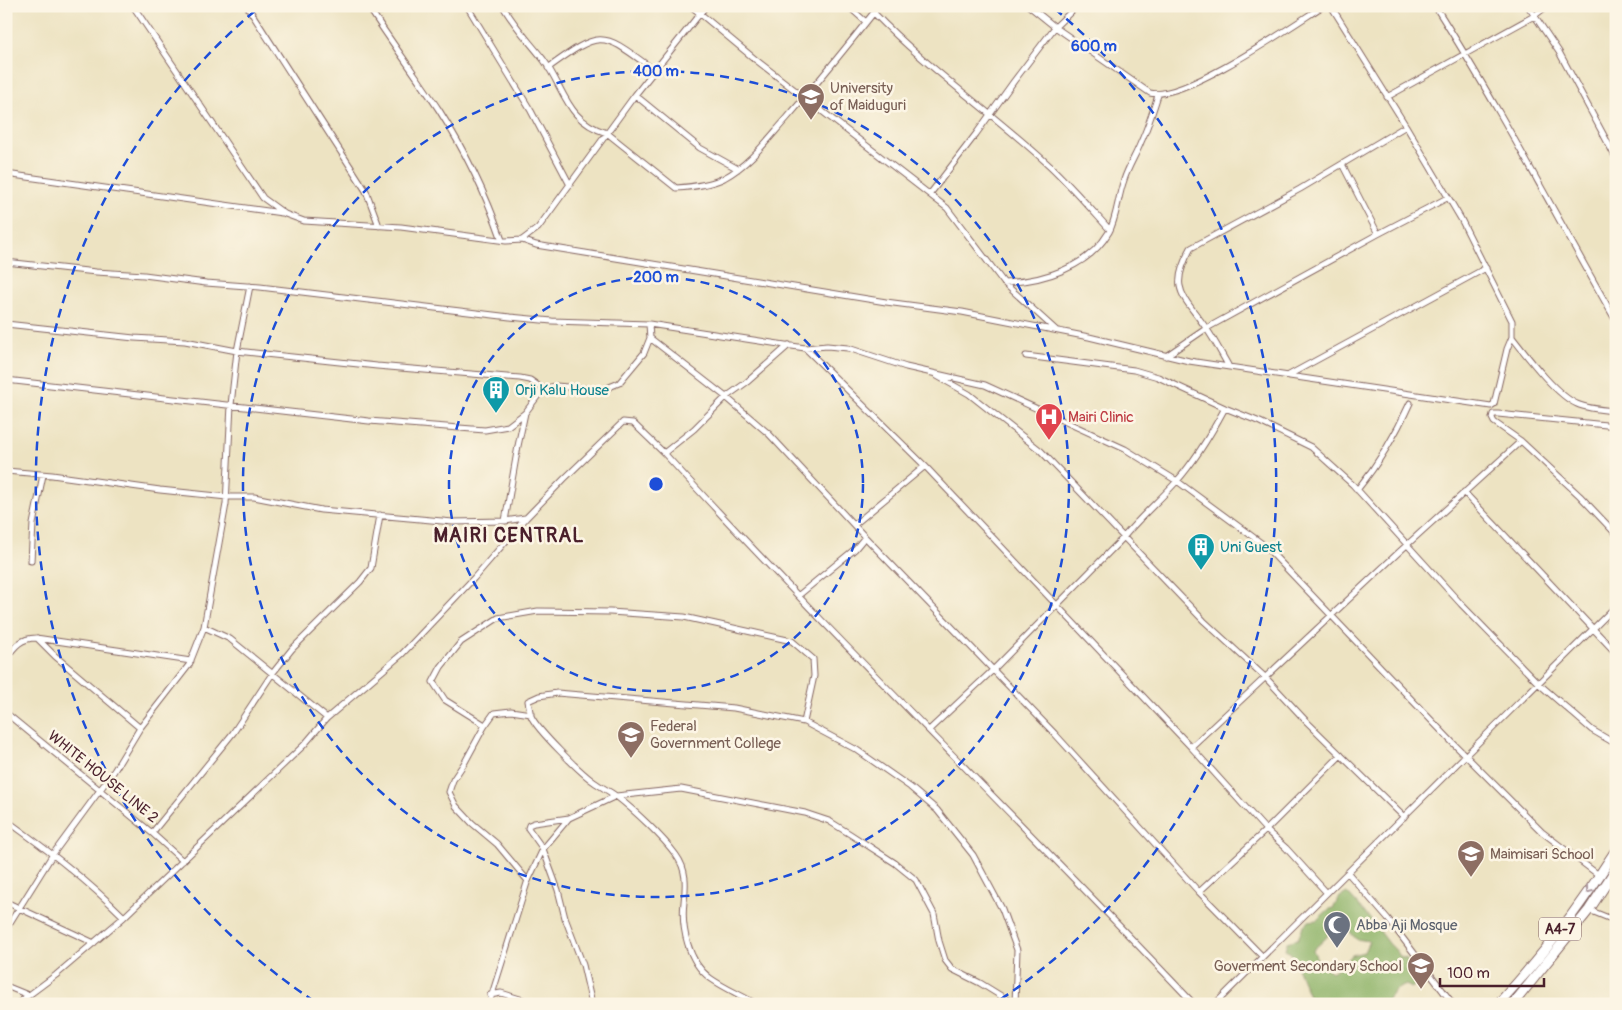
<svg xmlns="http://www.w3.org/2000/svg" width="1622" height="1010" viewBox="0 0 1622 1010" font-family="Pangolin,sans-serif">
	<rect width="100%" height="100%" fill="#fcf5e5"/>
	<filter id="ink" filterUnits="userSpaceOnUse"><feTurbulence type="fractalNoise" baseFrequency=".02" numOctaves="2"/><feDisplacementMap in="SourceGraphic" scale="10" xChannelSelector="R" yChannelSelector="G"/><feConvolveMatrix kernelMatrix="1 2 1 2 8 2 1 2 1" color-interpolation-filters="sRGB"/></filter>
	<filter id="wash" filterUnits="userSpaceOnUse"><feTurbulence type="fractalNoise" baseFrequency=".0096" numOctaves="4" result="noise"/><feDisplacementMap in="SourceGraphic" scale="20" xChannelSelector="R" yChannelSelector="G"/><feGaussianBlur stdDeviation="1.12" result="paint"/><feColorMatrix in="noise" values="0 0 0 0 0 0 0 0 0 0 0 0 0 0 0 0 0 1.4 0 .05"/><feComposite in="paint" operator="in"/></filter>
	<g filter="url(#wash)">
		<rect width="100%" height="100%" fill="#ede3c2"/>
		<path fill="#8fb469" stroke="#6c6a4a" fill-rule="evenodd" d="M1347,893c14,15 29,32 41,49 5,7 8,6 12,15l7,2 2,7 10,7 1,7 -8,8 -6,-3 -11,5 -11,14h-58l-17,-8 -18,-43 -6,-3 2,-8 11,-3 5,-12 6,-6 8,-1 11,-10 5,-2 7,-11zM1337,922l9,5 10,12 13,2 -5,11 -12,3 -9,10 -11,7 -15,-13 -4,-9 13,-12z"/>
	</g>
	<g filter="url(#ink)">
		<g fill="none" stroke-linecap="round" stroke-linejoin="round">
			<defs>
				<path id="minor" d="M133,6l130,192 22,16 19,7 97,6 105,14 16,-1 14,5 350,57 76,10 127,25 100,24 302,45 3,-2 13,-55 5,-12v-16l-51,-102 -55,-93 -75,-120
					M247,6l119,185 13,35
					M368,6c23,36 48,69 71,104 26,41 47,84 63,130
					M467,6l64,105 39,74
					M503,6c11,20 26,35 40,53 22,30 23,62 64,74l69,55c16,-1 34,-3 48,-10 26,-14 44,-39 63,-60 32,-37 62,-74 92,-112
					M691,6l65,54 191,148 57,75 52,47
					M848,6l18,16
					M1029,6l26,21 95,66c34,8 140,-66 173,-87
					M1435,6c65,102 121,210 181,315
					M1528,6l31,46 57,106
					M372,12l22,-3 8,-3
					M874,13c54,56 119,100 176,153 21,20 40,42 60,64
					M548,68c55,-40 54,-36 106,2
					M635,95l65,53 38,21
					M1387,97l147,-81 13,-10
					M1342,164l36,70
					M6,174l276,39
					M930,194l46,-60 38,-53 41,-54 22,-21
					M522,240l16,-12 97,-133 71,-89
					M6,262l90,10 48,3 62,8 54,4 250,30 42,4 97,3 156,24 22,-2 21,2 58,19 79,18 140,64 52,32 87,64 188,197 90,90 58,44
					M1004,283c39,-2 84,-15 105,-51 8,-15 9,-36 15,-52 4,-13 12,-25 17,-38 7,-15 12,-31 17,-47
					M6,324l128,14 51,3 52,10 140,15 143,12 10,2 13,9
					M649,324l1,14 76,59 43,37 96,103 190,197 144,158 63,64
					M1512,337c15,19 44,58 65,67 11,5 27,6 39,7
					M805,348l120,118 266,281 75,83 20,18 41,45
					M1026,356l108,14 24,7 67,31 35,14 51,25 42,38 108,119 78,80 53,46 24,14
					M1166,356l41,-28 171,-94 69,-36
					M1228,365c-7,-12 -14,-26 -22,-37 -23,-33 -38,-39 -15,-80l109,-59 106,-63
					M1289,375l197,-107
					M937,376l32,18 72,57 163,170 61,56 42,45 97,95
					M6,380l363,41 116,9 23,-4 17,-13 18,-24 13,-3 46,4 17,-7 25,-30 6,-15
					M1616,426l-118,-12h-5l-1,4 2,4 27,19 59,55 36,38
					M664,453l30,-24 32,-32 21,-15 42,-37
					M6,471l46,4 108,15 67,7h27l67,13 132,12 52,-1 20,-3
					M1357,490c22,-27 39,-56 53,-87
					M1464,492l152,161
					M505,521l13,-75 7,-33
					M854,525l71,-59
					M31,561l2,-37 10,-49
					M799,595l56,-46 10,-12
					M204,627l26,12 97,79
					M37,638l18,18 85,72
					M6,658c9,-12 15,-20 30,-20l155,23
					M6,713l146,120 31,28
					M485,725l-40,-25 -12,-18 8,-15 20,-25 37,-24 40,-7 72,1 74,5 108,24 21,18 1,17 -10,46
					M929,730l64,-60 130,-132c16,-20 36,-37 53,-56 20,-22 35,-48 49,-74
					M1191,747l207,-194 123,-112
					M569,818l-35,5 -5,2 -1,3 15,21 15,41 7,28 18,47 9,39
					M6,820c43,31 81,60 118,97
					M152,833l81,-100 39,-59 20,-25 68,-67 11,-14 9,-53
					M1348,873l40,46 65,85
					M528,881l-31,-37 -25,-21 -16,-17 -7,-14 4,-12 12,-18 19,-35 10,-14 17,-2 20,3
					M1199,892l67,-62 75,-75
					M6,902l88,41
					M1589,910l27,11
					M6,929l47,-75 61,-83 26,-43 49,-63 15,-38 22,-123 5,-99 6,-54 13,-65
					M6,986l22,9
					M490,995l11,-2 35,11
					M17,1004l39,-29 68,-58 180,-172 23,-27 75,-64 72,-76 52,-60 38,-39 59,-57 10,1 31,30c172,188 355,366 530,551
					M489,1004l38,-121 16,-34 26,-31 47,-22 65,-7 124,24 24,8 21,13 45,29 21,17 18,34 5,27 6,19 7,9 28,14 34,21
					M756,1004c-15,-9 -32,-16 -46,-26 -22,-16 -29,-51 -26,-76 2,-17 3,-32 -8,-47 -13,-18 -42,-45 -60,-59 -7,-5 -15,-9 -22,-14 -13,-9 -57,-52 -63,-66 -1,-4 -2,-10 -3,-15l11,-5 18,-3 177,15 70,14 53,28 53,37 27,23 36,45 29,54 15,41 -2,54
					M1215,1004l401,-398"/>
				<path id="trunk" d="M1498,1004c44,-47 84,-100 118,-154
					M1513,1004l76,-94 27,-41"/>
			</defs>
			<use href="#minor" stroke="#836460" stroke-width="7"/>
			<use href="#trunk" stroke="#836460" stroke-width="11"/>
			<use href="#minor" stroke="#fff" stroke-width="5"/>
			<use href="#trunk" stroke="#fff" stroke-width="9"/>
		</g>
		<defs><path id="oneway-chevron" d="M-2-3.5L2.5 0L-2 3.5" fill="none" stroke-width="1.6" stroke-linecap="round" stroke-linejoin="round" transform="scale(1.25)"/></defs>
		<use stroke="#ae9aa0" href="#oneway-chevron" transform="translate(1589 890) rotate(127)"/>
	</g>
	<g fill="none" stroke="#1d4ed8" stroke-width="2.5" stroke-dasharray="9 6">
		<circle cx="656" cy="484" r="207"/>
		<circle cx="656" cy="484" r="413"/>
		<path d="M314 1001A620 620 0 0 1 257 9M1055 9A620 620 0 0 1 998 1001"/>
	</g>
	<defs>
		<symbol id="university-pin" viewBox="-11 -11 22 30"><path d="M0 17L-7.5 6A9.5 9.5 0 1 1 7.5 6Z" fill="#8d6e63" stroke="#fcf5e5"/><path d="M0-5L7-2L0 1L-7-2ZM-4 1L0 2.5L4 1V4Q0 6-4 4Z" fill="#fff"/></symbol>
		<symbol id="building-pin" viewBox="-11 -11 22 30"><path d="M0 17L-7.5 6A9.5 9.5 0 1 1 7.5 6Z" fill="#0f9aa8" stroke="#fcf5e5"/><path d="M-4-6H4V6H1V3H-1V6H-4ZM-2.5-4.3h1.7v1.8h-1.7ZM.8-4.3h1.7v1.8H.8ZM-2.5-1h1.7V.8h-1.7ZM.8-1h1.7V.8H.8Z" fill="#fff"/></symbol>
		<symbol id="hospital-pin" viewBox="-11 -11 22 30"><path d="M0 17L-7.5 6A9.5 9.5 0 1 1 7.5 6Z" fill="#e0444e" stroke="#fcf5e5"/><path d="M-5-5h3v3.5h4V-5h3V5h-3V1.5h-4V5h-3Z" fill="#fff"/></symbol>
		<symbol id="school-pin" viewBox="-11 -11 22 30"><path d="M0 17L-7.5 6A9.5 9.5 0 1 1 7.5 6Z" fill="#8d6e63" stroke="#fcf5e5"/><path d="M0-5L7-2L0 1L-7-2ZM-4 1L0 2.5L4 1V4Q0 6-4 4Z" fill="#fff"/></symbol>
		<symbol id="mosque-pin" viewBox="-11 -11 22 30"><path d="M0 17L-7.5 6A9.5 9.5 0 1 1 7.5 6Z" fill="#6b7280" stroke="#fcf5e5"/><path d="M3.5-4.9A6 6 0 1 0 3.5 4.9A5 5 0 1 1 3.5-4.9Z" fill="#fff"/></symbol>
	</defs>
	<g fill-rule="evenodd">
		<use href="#university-pin" x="795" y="81" width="32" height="43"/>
		<use href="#building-pin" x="480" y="374" width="32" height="43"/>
		<use href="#hospital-pin" x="1033" y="401" width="32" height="43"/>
		<use href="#building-pin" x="1185" y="531" width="32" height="43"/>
		<use href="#school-pin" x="615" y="719" width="32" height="43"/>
		<use href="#school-pin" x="1455" y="838" width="32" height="43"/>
		<use href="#mosque-pin" x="1321" y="909" width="32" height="43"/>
		<use href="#school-pin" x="1405" y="950" width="32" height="43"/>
	</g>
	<g text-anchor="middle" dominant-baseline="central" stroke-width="5" stroke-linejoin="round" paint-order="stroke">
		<rect fill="#fcf5e5" stroke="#7f5f63" stroke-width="1" x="1539" y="917.5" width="42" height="23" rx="4"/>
		<g font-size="14" font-weight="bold" fill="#4a1f2b">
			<text x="1560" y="929">A4-7</text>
		</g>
		<g font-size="15" fill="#785e54" stroke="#fcf5e5" text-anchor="start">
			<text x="830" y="88">University<tspan x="830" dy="17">of Maiduguri</tspan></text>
			<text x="650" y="726">Federal<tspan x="650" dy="17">Government College</tspan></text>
			<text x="1490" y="854">Maimisari School</text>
			<text x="1402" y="966" text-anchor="end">Goverment Secondary School</text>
		</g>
		<g font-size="15" fill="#0d838f" stroke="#fcf5e5" text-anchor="start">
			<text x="515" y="390">Orji Kalu House</text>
			<text x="1220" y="547">Uni Guest</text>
		</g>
		<g font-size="15" fill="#be3a42" stroke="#fcf5e5" text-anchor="start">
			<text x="1068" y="417">Mairi Clinic</text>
		</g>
		<g font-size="15" fill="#4a1f2b" stroke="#fcf5e5">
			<text transform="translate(103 777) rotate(39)">WHITE HOUSE LINE 2</text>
		</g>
		<g font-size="15" fill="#5b616d" stroke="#fcf5e5" text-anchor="start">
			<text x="1356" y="925">Abba Aji Mosque</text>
		</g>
		<g font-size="20" font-weight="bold" letter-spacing="1" fill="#4a1f2b" stroke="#fcf5e5">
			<text x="509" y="535">MAIRI CENTRAL</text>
		</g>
	</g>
	<circle cx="656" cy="484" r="8" fill="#1d4ed8" stroke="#fcf5e5" stroke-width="2.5"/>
	<g font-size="15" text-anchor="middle" font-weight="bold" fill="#1d4ed8" stroke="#fcf5e5" stroke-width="5" stroke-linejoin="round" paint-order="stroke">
		<text x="1094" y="51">600 m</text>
		<text x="656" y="76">400 m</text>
		<text x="656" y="282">200 m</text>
	</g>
	<rect width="1622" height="1010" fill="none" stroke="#fcf5e5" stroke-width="25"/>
	<path d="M1440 978v8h104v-8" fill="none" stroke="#4a1f2b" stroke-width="2.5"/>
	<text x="1447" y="978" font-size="15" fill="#4a1f2b" stroke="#fcf5e5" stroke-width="4" paint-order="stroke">100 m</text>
</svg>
